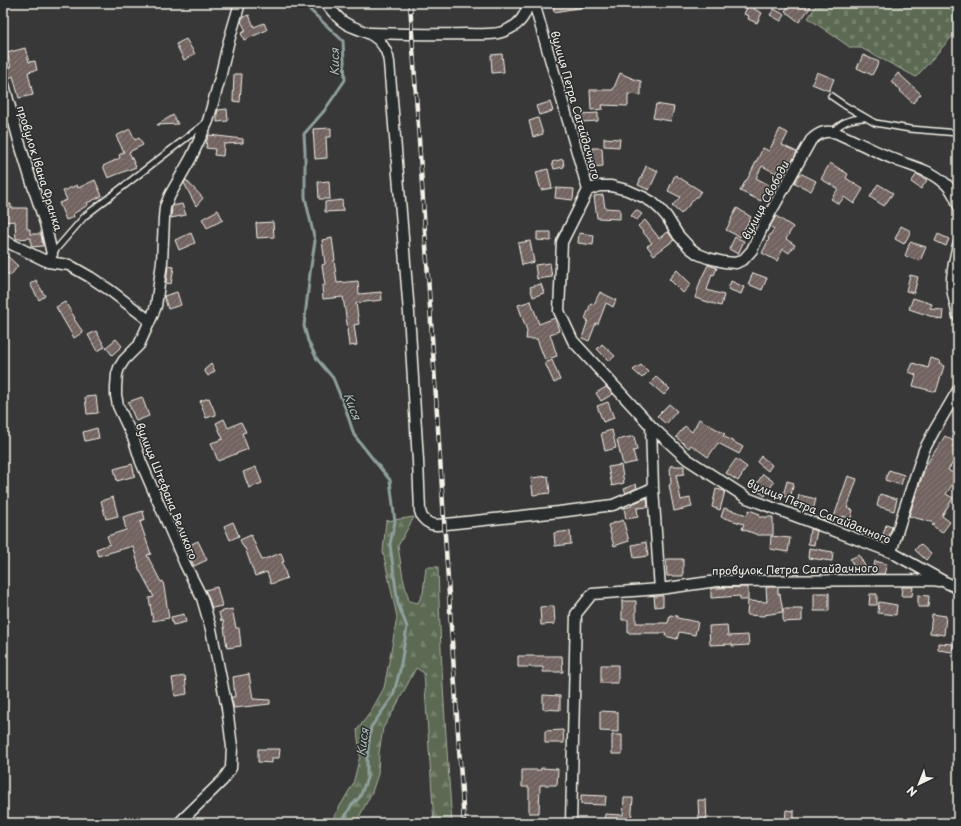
<svg xmlns="http://www.w3.org/2000/svg" width="961" height="826" viewBox="0 0 961 826" font-family="'Playpen Sans',sans-serif">
	<defs>
		<pattern id="forest-firs" width="22" height="20" patternUnits="userSpaceOnUse"><rect width="22" height="20" fill="#5b6a53"/><path d="M5 1l3.5 6h-7zM16 11l3.5 6h-7z" fill="#73806c"/></pattern>
		<pattern id="cemetery-stones" width="16" height="16" patternUnits="userSpaceOnUse"><rect width="16" height="16" fill="#5b6a53"/><path d="M2 7V4a2 2 0 0 1 4 0v3zM10 15v-3a2 2 0 0 1 4 0v3z" fill="#73806c"/></pattern>
		<pattern id="building-hatch" width="6" height="6" patternUnits="userSpaceOnUse"><rect width="6" height="6" fill="#726460"/><path d="M-1 1l2-2M0 6l6-6M5 7l2-2" fill="none" stroke="#877b77"/></pattern>
	</defs>
	<rect width="100%" height="100%" fill="#383838"/>
	<filter id="ink" filterUnits="userSpaceOnUse"><feTurbulence type="fractalNoise" baseFrequency=".025" numOctaves="2"/><feDisplacementMap in="SourceGraphic" scale="8" xChannelSelector="R" yChannelSelector="G"/><feConvolveMatrix kernelMatrix="1 2 1 2 8 2 1 2 1" color-interpolation-filters="sRGB"/></filter>
	<g filter="url(#ink)">
		<path fill="url(#forest-firs)" stroke="#a8ae9e" d="M414,517l-16,29 5,32 6,23 9,2 5,-10 3,-26h12c2,85 8,171 14,256h-18l-10,-150 -8,-5 -22,42 -11,18 -4,25 -1,21 -6,18 -16,31h-26l23,-39 7,-28 -3,-26 13,-17 14,-25 8,-42 5,-29 -14,-65 3,-31z"/>
		<path fill="url(#cemetery-stones)" stroke="#a8ae9e" d="M818,3h125l15,14v13l-42,47 -55,-29h-10l-43,-30z"/>
		<g fill="none" stroke-linecap="round" stroke-linejoin="round">
			<path stroke="#8fa09e" stroke-width="3" d="M306,3l5,8 32,30 2,39 -21,31 -20,23 1,17v46l10,44 -5,32 -6,53 4,15 9,18 16,19 13,32 8,25 19,24 17,21 5,42 -5,22 4,31 4,29 9,23 -7,43 -7,26 -22,31 -4,30v21l-7,19 -9,9 -9,17"/>
		</g>
		<path fill="url(#building-hatch)" stroke="#f4f1e8" d="M553,3h31v4l-30,5z
			M749,3h9l-4,6 8,4 -5,10 -9,-4 1,-3 -5,-2z
			M791,3h15l5,4 -12,15 -14,-11z
			M774,9l11,6 -4,6 -11,-6z
			M249,15l5,12 10,-4 3,7 -23,10 -3,-7 5,-2 -5,-10 2,-4z
			M186,39l9,15 -11,6 -8,-16z
			M25,48l4,14 6,-1 2,9 -9,2 5,23 -14,3 -6,-22 -4,2 -3,-10 5,-1 -4,-14z
			M502,54l2,18 -12,1 -1,-18z
			M863,55l16,7 -7,13 -15,-7z
			M817,72l17,7 -5,12 -17,-7z
			M620,73l16,7 5,1v14l-13,-1v12l-26,-1 1,4 -12,1 -1,-20h23z
			M898,73l23,21 -8,9 -13,-12 1,-1 -10,-8z
			M234,74h8l-2,28 -7,-1z
			M550,102l3,9 -14,4 -3,-9z
			M656,104l18,3 -3,14 -18,-3z
			M227,109l1,12 -11,1v-8l1,-4z
			M598,113v8l-16,1 -1,-8z
			M173,115l5,9 -21,1z
			M538,118l5,16 -10,3 -4,-16z
			M331,128v9h-5l1,21 -12,1 -2,-30z
			M130,129l5,11 4,-2 4,7 -14,7 7,15 -28,11 -5,-12 17,-8 -1,-3 5,-3 -8,-16z
			M780,129l8,4 -6,12 15,7 -8,15 -9,-3 -4,9 -14,-7 -6,12 13,7 -8,16 -21,-10 6,-11h1l16,-32 6,3z
			M209,135l34,4v4l-19,1 -1,12 -9,-1 1,-6 -9,-1 1,-9z
			M604,138l16,1 -1,8 -15,-1z
			M592,148h10l1,18 -10,1z
			M563,159l1,8 -10,2 -2,-7z
			M830,163l18,11 -2,4 17,11 -9,15 -10,-7 -5,7 -8,-5 7,-10 -17,-10z
			M646,166l12,5 -9,19 -11,-5z
			M548,169l4,19 -11,2 -5,-18z
			M799,174h3l14,7 -5,10 -16,-8z
			M917,174l10,6 -6,9 -10,-7z
			M675,175l26,16 -4,6h-1l-15,17 -9,-8 8,-9 -12,-6z
			M95,180l7,16 -15,7 1,2 -15,9 1,3 -8,3 -7,-17 8,-3 -4,-9 14,-6 1,3z
			M186,180l17,18 -7,8 -12,-23z
			M329,181l1,18h-11l-1,-17z
			M878,184l15,9 -9,13 -14,-9z
			M556,188l18,1 -1,11 -18,-2z
			M603,195l2,13 15,1v10l-23,-1 -3,-22z
			M342,200l1,11 -18,1v-10z
			M3,204h8v4h16v21h3v5h11l2,12 -12,1v-9l-15,1 -1,-18 -12,1z
			M182,204l4,11 -15,3 1,-12z
			M737,208l14,9 -11,20 -14,-7 6,-11h-1z
			M218,210l5,10 -16,8 -5,-9z
			M636,210l6,4 -5,6 -6,-4z
			M776,216l17,11 -7,12 9,6 -6,8 -6,-4 -6,12 -15,-8 7,-14 -1,-1 6,-9 -4,-3z
			M645,220l14,18 9,-6 6,8 -20,15 -7,-9 5,-3 -14,-17z
			M273,222l1,15 -17,1 -1,-15z
			M901,226l10,5 -7,13 -9,-5z
			M537,232h14v9l-14,-1z
			M191,233l4,10 -16,7 -4,-10z
			M579,233l15,2 -1,10 -15,-2z
			M938,234l11,5 -3,7 -11,-5z
			M735,237l9,4 -6,13 -9,-5z
			M332,238l3,22h-1l3,23 21,-2 1,13 22,-2 1,8 -26,3 3,21 -5,1 3,20 -8,1 -2,-16h1l-5,-33 -20,2 -1,-13 3,-1 -3,-20 3,-1 -3,-24z
			M530,241l4,21 -12,3 -4,-22z
			M910,242l16,5 -6,14 -15,-5z
			M3,252l15,14 -8,10 -7,-6z
			M550,263l2,14 -15,2 -2,-14z
			M708,265l9,3 -3,7 -2,-1 -5,16 17,5 -3,11 -26,-8 6,-19z
			M168,266l6,1 -3,17 -5,-1z
			M677,270l14,14 -8,9 -14,-14z
			M753,273l14,5 -5,12 -14,-6z
			M910,275l8,2 -4,16 -8,-2z
			M36,280l9,16 -6,4 -9,-16z
			M731,281l13,6 -3,7 -13,-5z
			M541,284l3,9 -11,4 -3,-10z
			M177,292l4,13 -13,4 -4,-13z
			M600,292l16,8 -3,7 -7,-4 -8,21 -2,-1 -7,18 -7,-3 6,-18 -3,-1 6,-16 3,1z
			M913,298l19,6 -2,5 13,1 -1,10 -33,-11z
			M531,301l8,23 16,-6 4,13 -9,3 7,22 -12,4 -8,-21h-11l1,-8 -9,-26z
			M65,302l10,16 -1,1 9,13 -9,6 -18,-31z
			M96,331l9,16 -8,4 -9,-16z
			M116,339l6,7 -10,9 -6,-8z
			M602,344l13,12 -6,5 -12,-12z
			M931,358l9,3 -1,3 5,2 -8,26 -23,-6 3,-11 -7,-3 4,-9 15,5z
			M552,360l8,20 -6,3 -9,-20z
			M211,364l4,7 -7,5 -4,-6z
			M641,365l7,7 -6,6 -9,-8z
			M656,377l14,12 -6,6 -14,-12z
			M606,387l7,7 -12,7 -5,-8z
			M96,396l2,17 -11,1 -2,-17z
			M142,397l7,19 -13,5 -8,-19z
			M209,398l7,17 -10,3 -6,-17z
			M608,402l6,16 -11,4 -6,-16z
			M669,404l8,7 -11,13 -9,-8z
			M224,419l4,9 13,-6 5,10 -4,1 6,16 -30,12 -7,-18 12,-4 -7,-16z
			M699,419l26,15 -2,2 20,11 -4,7 -21,-11 -10,14 -17,-12 -2,3 -13,-11 9,-11 7,6z
			M97,428l2,10 -14,3 -2,-9z
			M612,430l4,18 -11,3 -4,-18z
			M634,436l3,14 -4,1 3,11 -13,3 -6,-25z
			M945,436l10,6 -3,5 6,4v4l-10,15 10,6 -12,18 7,4 -11,18 8,6 -8,11 -10,-8 2,-2 -25,-7 17,-51z
			M761,456l11,9 -4,6 -11,-9z
			M736,459l11,8 -9,14 -12,-8z
			M132,464l3,12 -18,5 -3,-12z
			M621,465l3,18 -12,3 -4,-19z
			M674,465v1h10v8l-8,1 5,25 9,-2 2,9 -18,4 -5,-26 2,-1 -1,-18z
			M256,467l6,16 -13,5 -6,-16z
			M889,470l15,5 -3,10 -16,-5z
			M763,474l11,8 -9,14 -11,-8z
			M548,476l2,17 -17,2 -2,-17z
			M848,476l9,3 -10,29 6,2 -2,9 -8,-3 -1,4 -8,-3z
			M787,481l7,2 -4,15 -7,-2z
			M636,484l1,4 -11,5 -2,-4z
			M716,489l9,2 -5,19 -8,-3z
			M880,494l17,5 -3,12 -17,-5z
			M799,495l17,4 -3,11 -17,-4z
			M113,497l5,19 -12,3 -5,-18z
			M647,498l1,9 -11,1 1,9 -12,2 -2,-11 8,-2 -1,-2z
			M724,508l23,7 2,-5 11,4 -1,3h14v18h-15l-16,-6 2,-5 -23,-7z
			M143,511l2,9 -5,2 11,32 -4,1 14,27 2,-1 6,37 -16,3 -4,-23 5,-1 -16,-30h1l-6,-21 -35,10 -2,-7 14,-5 -3,-8 19,-6 -3,-13z
			M623,520l6,21 -15,5 -6,-21z
			M233,522l6,14 -9,4 -6,-14z
			M886,525l6,2 -3,10 -6,-2z
			M810,529l7,2 -3,14 -6,-1z
			M570,531l1,13 -16,2 -1,-13z
			M251,535l11,25 19,-7 3,9h-2l5,16 -16,6 -4,-12 -12,4 -10,-28h-1l-4,-8z
			M771,536l19,2 -2,14 -18,-3z
			M198,541l9,19 -13,6 -9,-19z
			M646,542l2,14 -14,2 -2,-13z
			M920,544l11,10 -5,6 -11,-10z
			M809,548l24,4 -1,9 -24,-3z
			M859,555l7,13 -9,4 -7,-13z
			M666,559h17v17h-16z
			M875,561l12,3 -3,10h-12z
			M217,587l5,19 -10,2 -4,-12 -3,-6z
			M748,587v13h-8v-4l-29,2v-10h6z
			M766,587h12v7h2l3,18 -19,3v1l-17,-1 1,-14 19,1z
			M902,587h11l-1,9h-11z
			M814,593h15v18h-15z
			M870,594h7v11h-8z
			M918,595l11,1 -1,11h-10z
			M654,596h9v10l-8,1z
			M622,601h14v22h32l2,-8 7,1v2l21,4 -3,13 -16,-3 -2,7 -12,-3 1,-3h-38v-13h-6z
			M879,602l18,3 -1,10 -18,-2z
			M554,606l1,18 -14,1 -1,-18z
			M232,609l4,19h3l2,18 -14,2 -4,-28 -2,1 -2,-9z
			M783,609h19v12l-19,1z
			M184,614l2,8 -13,3 -2,-8z
			M932,614l14,2 -2,19 -14,-2z
			M727,625l1,11 20,-1 1,10 -17,1v-2l-22,1 -1,-19z
			M938,643l15,1 -1,8 -14,-2z
			M518,656h44l1,16h-20v-5h-25z
			M601,665h17v18h-17z
			M249,674l4,25 17,1v4l-36,4 -3,-11h4l-2,-20z
			M185,676l2,18 -12,2 -3,-18z
			M543,695l17,1v14l-17,-1z
			M600,711l18,1v20l-18,-1z
			M563,730l1,13h-19v-12z
			M612,735h10v19h-10z
			M258,749h22l-1,9h-7v5l-14,-1z
			M541,768l17,1 -1,16h-17l-1,28h-10v-26h-7v-17h19z
			M581,795l25,1 -1,9 -24,-1z
			M624,798h9l-2,25h-27l1,-9 18,1z
			M698,800h8l1,23h-8z
			M786,810l8,1v12h-9z"/>
		<g fill="none" stroke-linecap="round" stroke-linejoin="round">
			<defs>
				<path id="lane" d="M774,4v-1
					M831,96l13,9 31,18 35,6 48,4
					M832,132c10,-10 17,-13 31,-14
					M52,254l33,-38 118,-91"/>
				<path id="street" d="M326,3c6,8 11,15 19,20 6,4 12,5 18,8 14,5 24,16 26,31l20,251 9,148 2,50 2,6 4,4 5,3 6,1 122,-13 54,-7 40,-17
					M534,3l54,187 -26,52 -3,69 14,30 78,85 36,33 60,39 144,54 54,30 13,6
					M369,33c32,1 65,2 98,1 14,0 30,2 42,-5 11,-5 17,-14 19,-26
					M3,81l16,60 11,36 15,46 7,31 -4,8
					M588,190l11,-4h12l16,4 16,7 9,5 8,7 7,8 11,18 12,13 8,6 10,4 16,4 12,1 8,-4 8,-9 11,-24 48,-86c9,-8 15,-10 26,-7 20,9 39,19 59,27 15,6 33,10 45,20 9,6 14,15 17,25
					M3,240l45,22 21,3 21,12 21,14 39,30
					M958,245c-3,12 -7,30 -6,42 1,10 4,19 6,29
					M651,426l2,62 7,101
					M891,552l13,-42 20,-60 10,-19 24,-41
					M179,823l44,-43 8,-12 1,-21 -5,-39 -16,-79 -9,-31 -17,-34 -44,-102 -7,-22 -16,-34 -2,-11v-8l1,-13 2,-6 5,-8 15,-15 14,-31 3,-8 6,-44 2,-44 1,-11 5,-12 21,-37 17,-37 12,-43 8,-34 12,-41
					M571,823l5,-209 16,-20 68,-5 57,-8 214,-1 8,1"/>
			</defs>
			<use href="#lane" stroke="#f4f1e8" stroke-width="8"/>
			<use href="#street" stroke="#f4f1e8" stroke-width="13"/>
			<use href="#lane" stroke="#2a2d2e" stroke-width="5"/>
			<use href="#street" stroke="#2a2d2e" stroke-width="10"/>
			<defs>
				<path id="rail" d="M410,3l54,820"/>
			</defs>
			<use href="#rail" stroke="#f4f1e8" stroke-width="4.5"/>
			<use href="#rail" stroke="#2a2d2e" stroke-width="3" stroke-dasharray="9" stroke-linecap="butt"/>
		</g>
	</g>
	<g text-anchor="middle" dominant-baseline="central" stroke-width="3" stroke-linejoin="round" paint-order="stroke">
		<g font-size="11" fill="#f4f1e8" stroke="#2a2d2e">
			<text transform="translate(576 105) rotate(74)">вулиця Петра Сагайдачного</text>
			<text transform="translate(40 168) rotate(73)">провулок Івана Франка</text>
			<text transform="translate(765 200) rotate(-62)">вулиця Свободи</text>
			<text transform="translate(167 491) rotate(68)">вулиця Штефана Великого</text>
			<text transform="translate(819 511) rotate(22)">вулиця Петра Сагайдачного</text>
			<text transform="translate(795 569) rotate(-1)">провулок Петра Сагайдачного</text>
		</g>
		<g font-size="12" font-style="italic" fill="#b1bbb7" stroke="#2a2d2e">
			<text transform="translate(334 62) rotate(-90)">Кися</text>
			<text transform="translate(353 406) rotate(69)">Кися</text>
			<text transform="translate(362 742) rotate(-82)">Кися</text>
		</g>
	</g>
	<rect width="961" height="826" fill="none" stroke="#2a2d2e" stroke-width="16"/>
	<rect x="8" y="8" width="945" height="810" fill="none" stroke="#f4f1e8" stroke-width="1.5" filter="url(#ink)"/>
	<g transform="translate(919 784) rotate(223)" stroke="#2a2d2e" stroke-width="3" paint-order="stroke">
	<path d="M0-3L7 15L0 10L-7 15Z" fill="#f4f1e8"/>
	<text y="-6" font-size="11" font-weight="bold" text-anchor="middle" fill="#f4f1e8">N</text>
	</g>
</svg>
